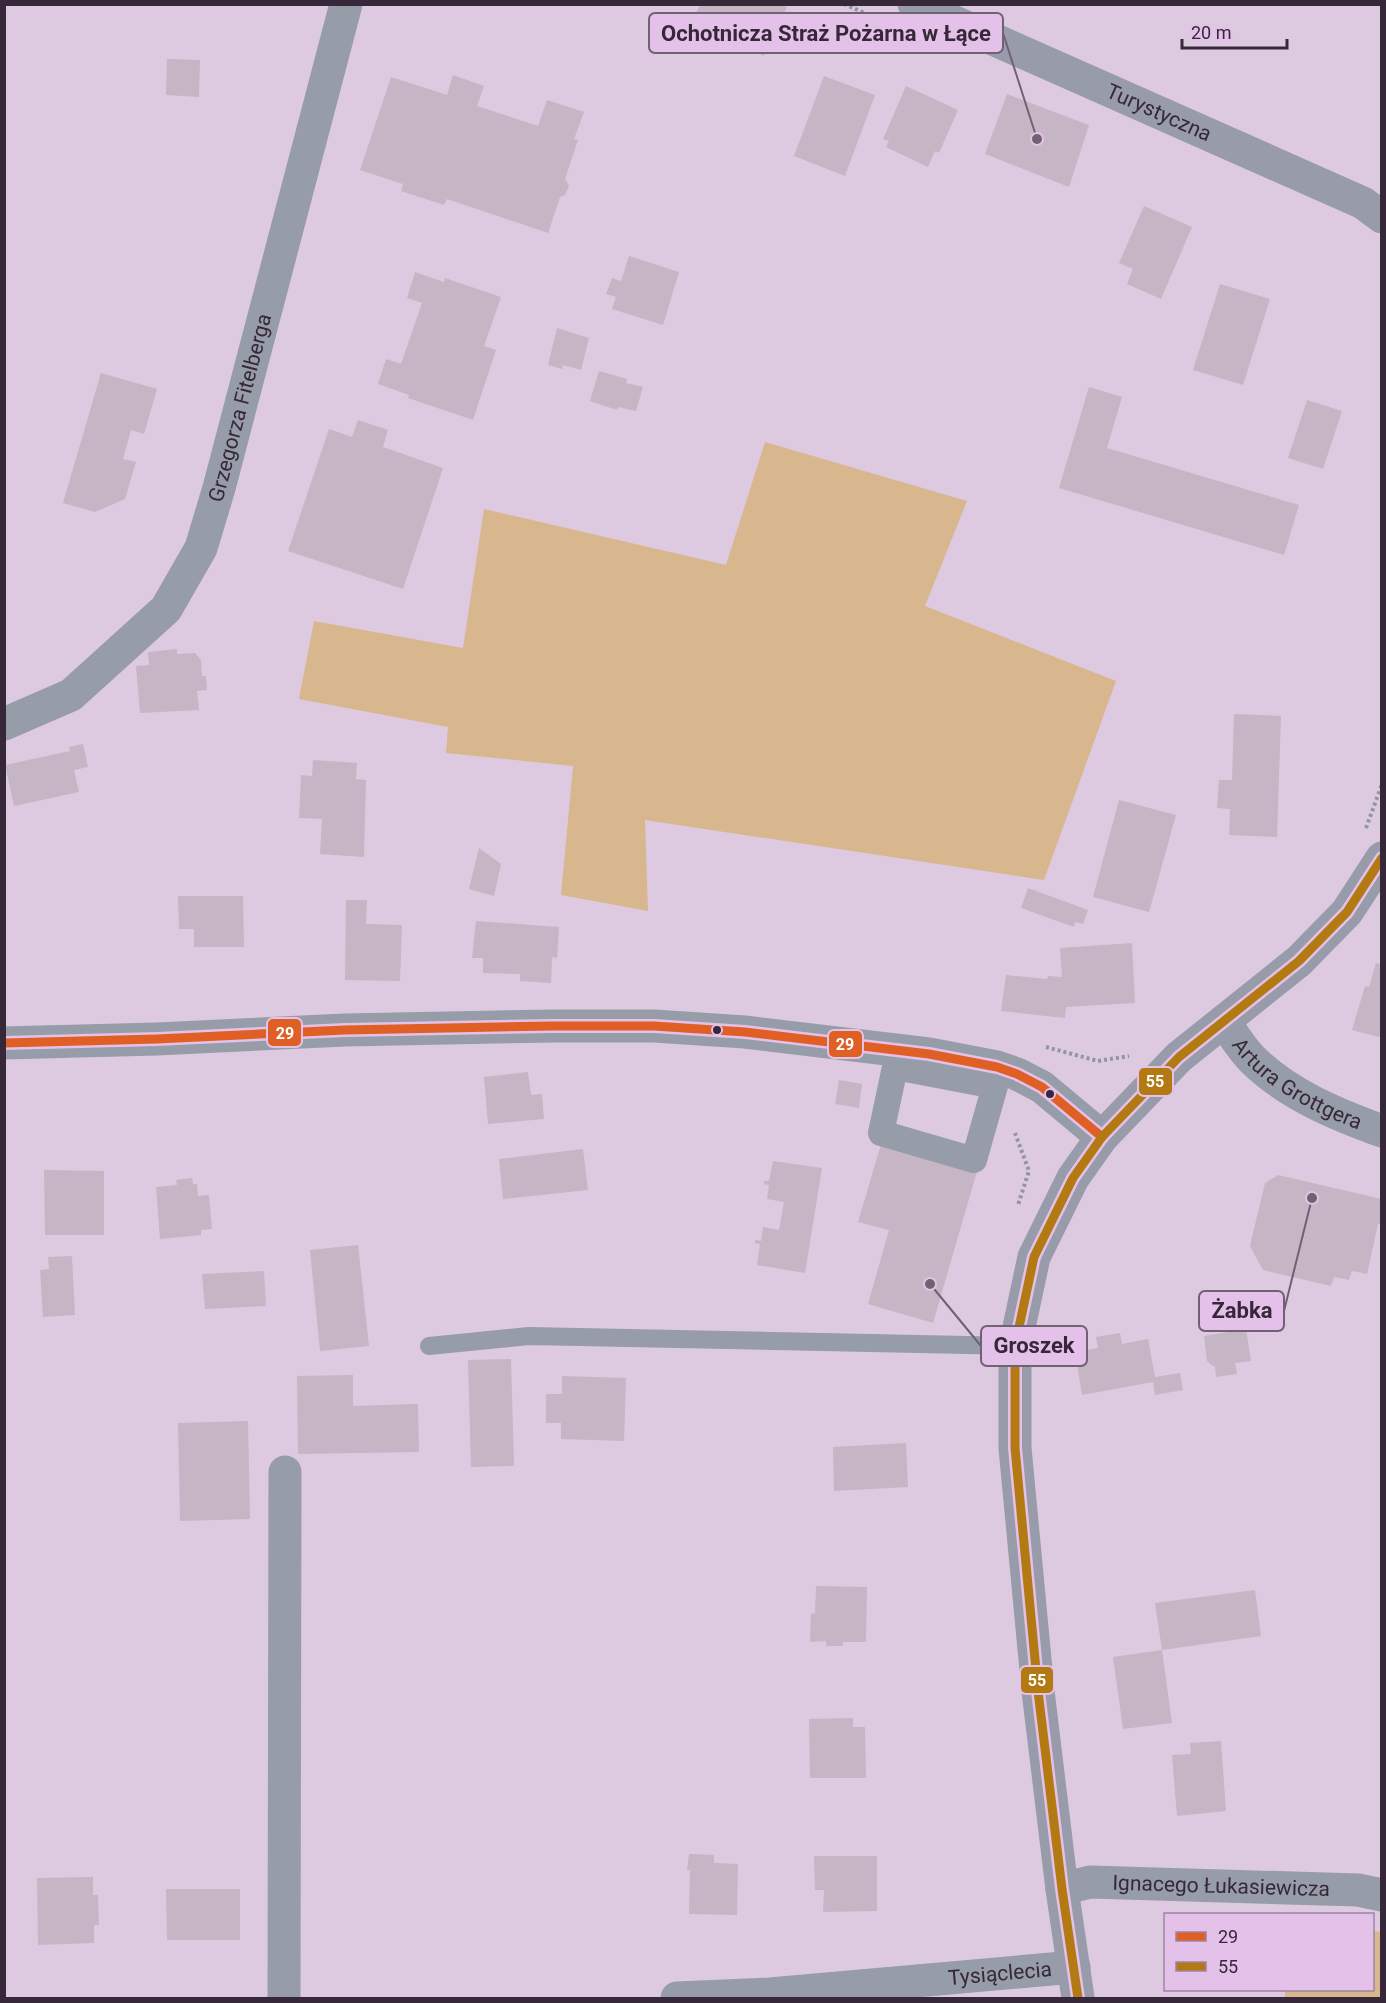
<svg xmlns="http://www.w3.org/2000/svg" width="1386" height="2003" viewBox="0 0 1386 2003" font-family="Roboto,sans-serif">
	<rect width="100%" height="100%" fill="#ddcae0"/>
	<path fill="#d8b68e" d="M765,442l202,59 -42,105 191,75 -72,199 -399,-60 3,91 -87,-16 12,-129 -127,-13 2,-26 -149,-28 15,-78 149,27 21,-139 242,56z
		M1373,1931l8,1v66h-96v-8h87z"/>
	<path fill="#c6b5c4" d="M700,5h81l6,2 -23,49 -47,-21 -7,13 -25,-12z
		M167,59l33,1 -1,37 -33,-2z
		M453,75l31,11 -7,20 61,20 9,-26 37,12 -10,27 4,1 -13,39 4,7 -4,9 -5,2 -12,36 -101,-34 -3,6 -43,-14 2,-7 -43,-14 31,-93 56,18z
		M824,76l51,19 -30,81 -51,-20z
		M906,86l52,24 -19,43 -4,-2 -7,16 -42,-20 3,-6 -6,-2z
		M1007,94l82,31 -20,62 -84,-33z
		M1144,206l48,21 -31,72 -34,-15 6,-15 -14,-6z
		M629,256l50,16 -16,53 -51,-16 4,-12 -10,-3 6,-16 9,3z
		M415,272l29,10 1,-4 56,19 -17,49 12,4 -23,70 -65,-22 1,-3 -31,-11 8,-25 15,5 21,-61 -15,-5z
		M1220,284l50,15 -27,86 -50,-15z
		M557,328l32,10 -8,32 -18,-5 -1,4 -14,-4z
		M599,371l28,8 -1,4 17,4 -7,24 -18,-4 -1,3 -27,-9z
		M101,373l56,16 -13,45 -13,-4 -8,29 13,3 -11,37 -30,13 -32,-9z
		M1089,387l33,10 -15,51 192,57 -15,50 -225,-67z
		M1307,400l35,11 -19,58 -35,-11z
		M358,420l30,10 -5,17 60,21 -40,121 -115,-38 41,-122 23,8z
		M177,649v5l18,-1 6,7 1,16h4l1,14 -10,1 2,19 -59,3 -4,-47 13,-1 -1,-13z
		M1234,714l47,2 -4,121 -48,-2 1,-26 -13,-1 2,-28h13z
		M83,744l5,23 -14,3 5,22 -65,14 -9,-41 65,-14 -1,-4z
		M313,760l44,3 -1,16 10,1 -2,77 -44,-3 2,-35 -23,-1 2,-43 11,1z
		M1119,800l57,15 -27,97 -56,-15z
		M479,848l22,16 -7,32 -25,-7z
		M1028,888l60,22 -5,14 -8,-2 -1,5 -53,-19z
		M178,896h65l1,51h-50v-18h-15z
		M346,900h21l-1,24 36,1 -2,56 -55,-1z
		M476,921l83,6 -2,31 -5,-1 -1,26 -31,-2v-7l-37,-1v-15h-11z
		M1132,943l3,60 -69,4 -1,11 -64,-7 5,-36 41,4 1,-3 14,1 -2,-29z
		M1376,963l6,2v73l-30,-8 13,-44 4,1z
		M528,1072l3,23 11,-1 2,25 -56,5 -4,-47z
		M839,1080l23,4 -3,24 -24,-4z
		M882,1141l96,27 -45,155 -65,-19 21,-74 -31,-8z
		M583,1149l5,41 -85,9 -4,-40z
		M773,1161l49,7 -17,105 -48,-8 3,-21 -5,-1v-3l6,1 2,-14 16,3 5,-28 -17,-3 2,-14 -5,-1v-3h5z
		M44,1170l60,1v64h-59z
		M1278,1175l104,24v25h-4l-11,50 -15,-3 -3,9 -15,-3 -3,9 -68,-16 -13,-24 15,-63z
		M192,1178l1,6h4l1,12 11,-1 3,34 -11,1v5l-41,4 -4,-52 21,-2 -1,-5z
		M358,1245l11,101 -49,5 -10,-101z
		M72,1256l3,59 -32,2 -3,-47 9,-1 -1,-12z
		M264,1271l2,35 -61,3 -3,-35z
		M1246,1329l5,32 -16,2 2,11 -21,3 -1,-11h-2l-6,-5 -3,-25z
		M1120,1333l2,11 26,-5 7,38 25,-4 3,17 -28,5 -2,-13 -71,13 -7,-43 23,-4 -2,-11z
		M511,1359l3,107 -43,1 -3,-107z
		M353,1375v31l65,-2 1,48 -121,2 -1,-78z
		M562,1376l64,2 -2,63 -63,-2v-16h-15v-29h16z
		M248,1421l2,98 -70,2 -2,-98z
		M906,1443l2,44 -74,4 -1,-44z
		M816,1586l51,1 -1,55h-23v4h-17v-5l-16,1 1,-29 4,1z
		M1255,1590l6,46 -99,14 -7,-47z
		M1162,1650l10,73 -49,6 -10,-72z
		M853,1718v9h12l1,51h-56l-1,-59z
		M1221,1741l5,70 -49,5 -5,-61 19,-1 -1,-11z
		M689,1854l25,1v8l24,1 -1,51 -48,-1 1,-44h-3z
		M814,1856h63v55l-54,1 1,-22h-9z
		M93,1877v18h5l1,30h-5v18l-56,2 -1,-67z
		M166,1889h74v51h-73z"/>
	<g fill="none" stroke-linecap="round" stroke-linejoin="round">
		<path stroke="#9096a0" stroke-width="4" stroke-dasharray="3 3" stroke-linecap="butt" d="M844,4l41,18
			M1366,828l16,-44
			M1046,1047l52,14 31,-5
			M1015,1133l14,38 -11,34"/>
		<path stroke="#969ca8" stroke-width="18" d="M429,1346l100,-10 486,10"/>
		<path stroke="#969ca8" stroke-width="26" d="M895,1067l100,19 -21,74 -93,-27z"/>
		<g stroke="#969ca8" stroke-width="33">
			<path id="s1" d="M4,724l67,-29 95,-86 35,-61 18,-60 127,-484"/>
			<path id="s2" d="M1224,1021c9,13 17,27 28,38 35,35 83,55 130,72"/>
			<path d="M4,1043l153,-4 188,-9 207,-4h102l91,6 184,22 68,13 20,7 25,13 60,50"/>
			<path id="s3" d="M1062,1889l28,-7 268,8 24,5"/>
			<path d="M284,1998l1,-526"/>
			<path id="s4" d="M677,1998l93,-4 304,-27"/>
		</g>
		<g stroke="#989ba9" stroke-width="33">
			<path id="s5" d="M914,4l449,199 19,14"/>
			<path d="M1078,1998l-16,-109 -24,-198 -23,-243v-102l19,-89 39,-79 29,-41 77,-80 120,-96 48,-49 35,-54"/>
		</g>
		<defs>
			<path id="bus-1" d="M4,1043l153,-4 188,-9 207,-4h102l91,6 184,22 68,13 20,7 25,13 60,50"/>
			<path id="bus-2" d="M1078,1998l-16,-109 -24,-198 -23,-243v-102l19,-89 39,-79 29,-41 77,-80 120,-96 48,-49 35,-54"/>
		</defs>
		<use href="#bus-1" stroke="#e4c1e9" stroke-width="14"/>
		<use href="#bus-2" stroke="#e4c1e9" stroke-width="14"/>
		<use href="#bus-1" stroke="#df5f24" stroke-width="9"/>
		<use href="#bus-2" stroke="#b37a14" stroke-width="9"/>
	</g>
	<g fill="#362838" stroke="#e4c1e9" stroke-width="2">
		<circle cx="717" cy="1030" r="5"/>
		<circle cx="1050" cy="1094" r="5"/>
	</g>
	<g text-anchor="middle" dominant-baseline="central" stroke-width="4.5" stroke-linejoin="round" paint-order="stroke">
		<g font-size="21" fill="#362838" stroke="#e4c1e9">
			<text stroke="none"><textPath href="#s5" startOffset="268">Turystyczna</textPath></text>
			<text stroke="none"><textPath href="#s1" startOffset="417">Grzegorza Fitelberga</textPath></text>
			<text stroke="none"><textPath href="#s2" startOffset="99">Artura Grottgera</textPath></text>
			<text stroke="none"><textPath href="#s3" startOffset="160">Ignacego Łukasiewicza</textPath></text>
			<text stroke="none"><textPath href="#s4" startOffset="324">Tysiąclecia</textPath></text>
		</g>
	</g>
	<path fill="none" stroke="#706173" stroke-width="2" d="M1037 139L1003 33M1312 1198L1284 1311M930 1284L981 1346"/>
	<g fill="#706173" stroke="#e4c1e9" stroke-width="2">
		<circle cx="1037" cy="139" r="6"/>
		<circle cx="1312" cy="1198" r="6"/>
		<circle cx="930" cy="1284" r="6"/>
	</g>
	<g fill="#e4c1e9" stroke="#706173" stroke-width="2">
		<rect x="649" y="13" width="354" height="40" rx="6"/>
		<rect x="1199" y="1291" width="85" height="40" rx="6"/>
		<rect x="981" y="1326" width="106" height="40" rx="6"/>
	</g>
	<g font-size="22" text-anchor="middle" font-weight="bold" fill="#362838">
		<text x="826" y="41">Ochotnicza Straż Pożarna w Łące</text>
		<text x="1242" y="1318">Żabka</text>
		<text x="1034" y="1353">Groszek</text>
	</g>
	<g stroke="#e4c1e9" stroke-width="2">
		<rect x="267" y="1018" width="35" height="29" rx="6" fill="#df5f24"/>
		<rect x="828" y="1030" width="35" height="28" rx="6" fill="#df5f24"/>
		<rect x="1138" y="1067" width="35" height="29" rx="6" fill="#b37a14"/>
		<rect x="1020" y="1666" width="34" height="28" rx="6" fill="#b37a14"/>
	</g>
	<g font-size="16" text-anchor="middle" font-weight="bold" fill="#fff">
		<text x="285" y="1039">29</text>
		<text x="845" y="1050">29</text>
		<text x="1155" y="1087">55</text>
		<text x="1037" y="1686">55</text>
	</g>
	<rect width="1386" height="2003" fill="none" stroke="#362838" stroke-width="12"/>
	<rect x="1164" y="1913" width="210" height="78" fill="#e4c1e9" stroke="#9e84a2" stroke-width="1.5"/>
	<rect x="1176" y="1932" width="30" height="9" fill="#df5f24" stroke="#9e84a2" stroke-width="1.5"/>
	<text x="1218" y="1943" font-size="18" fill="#362838">29</text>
	<rect x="1176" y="1962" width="30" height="9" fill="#b37a14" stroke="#9e84a2" stroke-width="1.5"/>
	<text x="1218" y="1973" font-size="18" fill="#362838">55</text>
	<path d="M1182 39v9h105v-9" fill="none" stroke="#362838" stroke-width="3"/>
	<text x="1191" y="39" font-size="18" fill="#362838" stroke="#e4c1e9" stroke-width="4.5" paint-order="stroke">20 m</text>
</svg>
